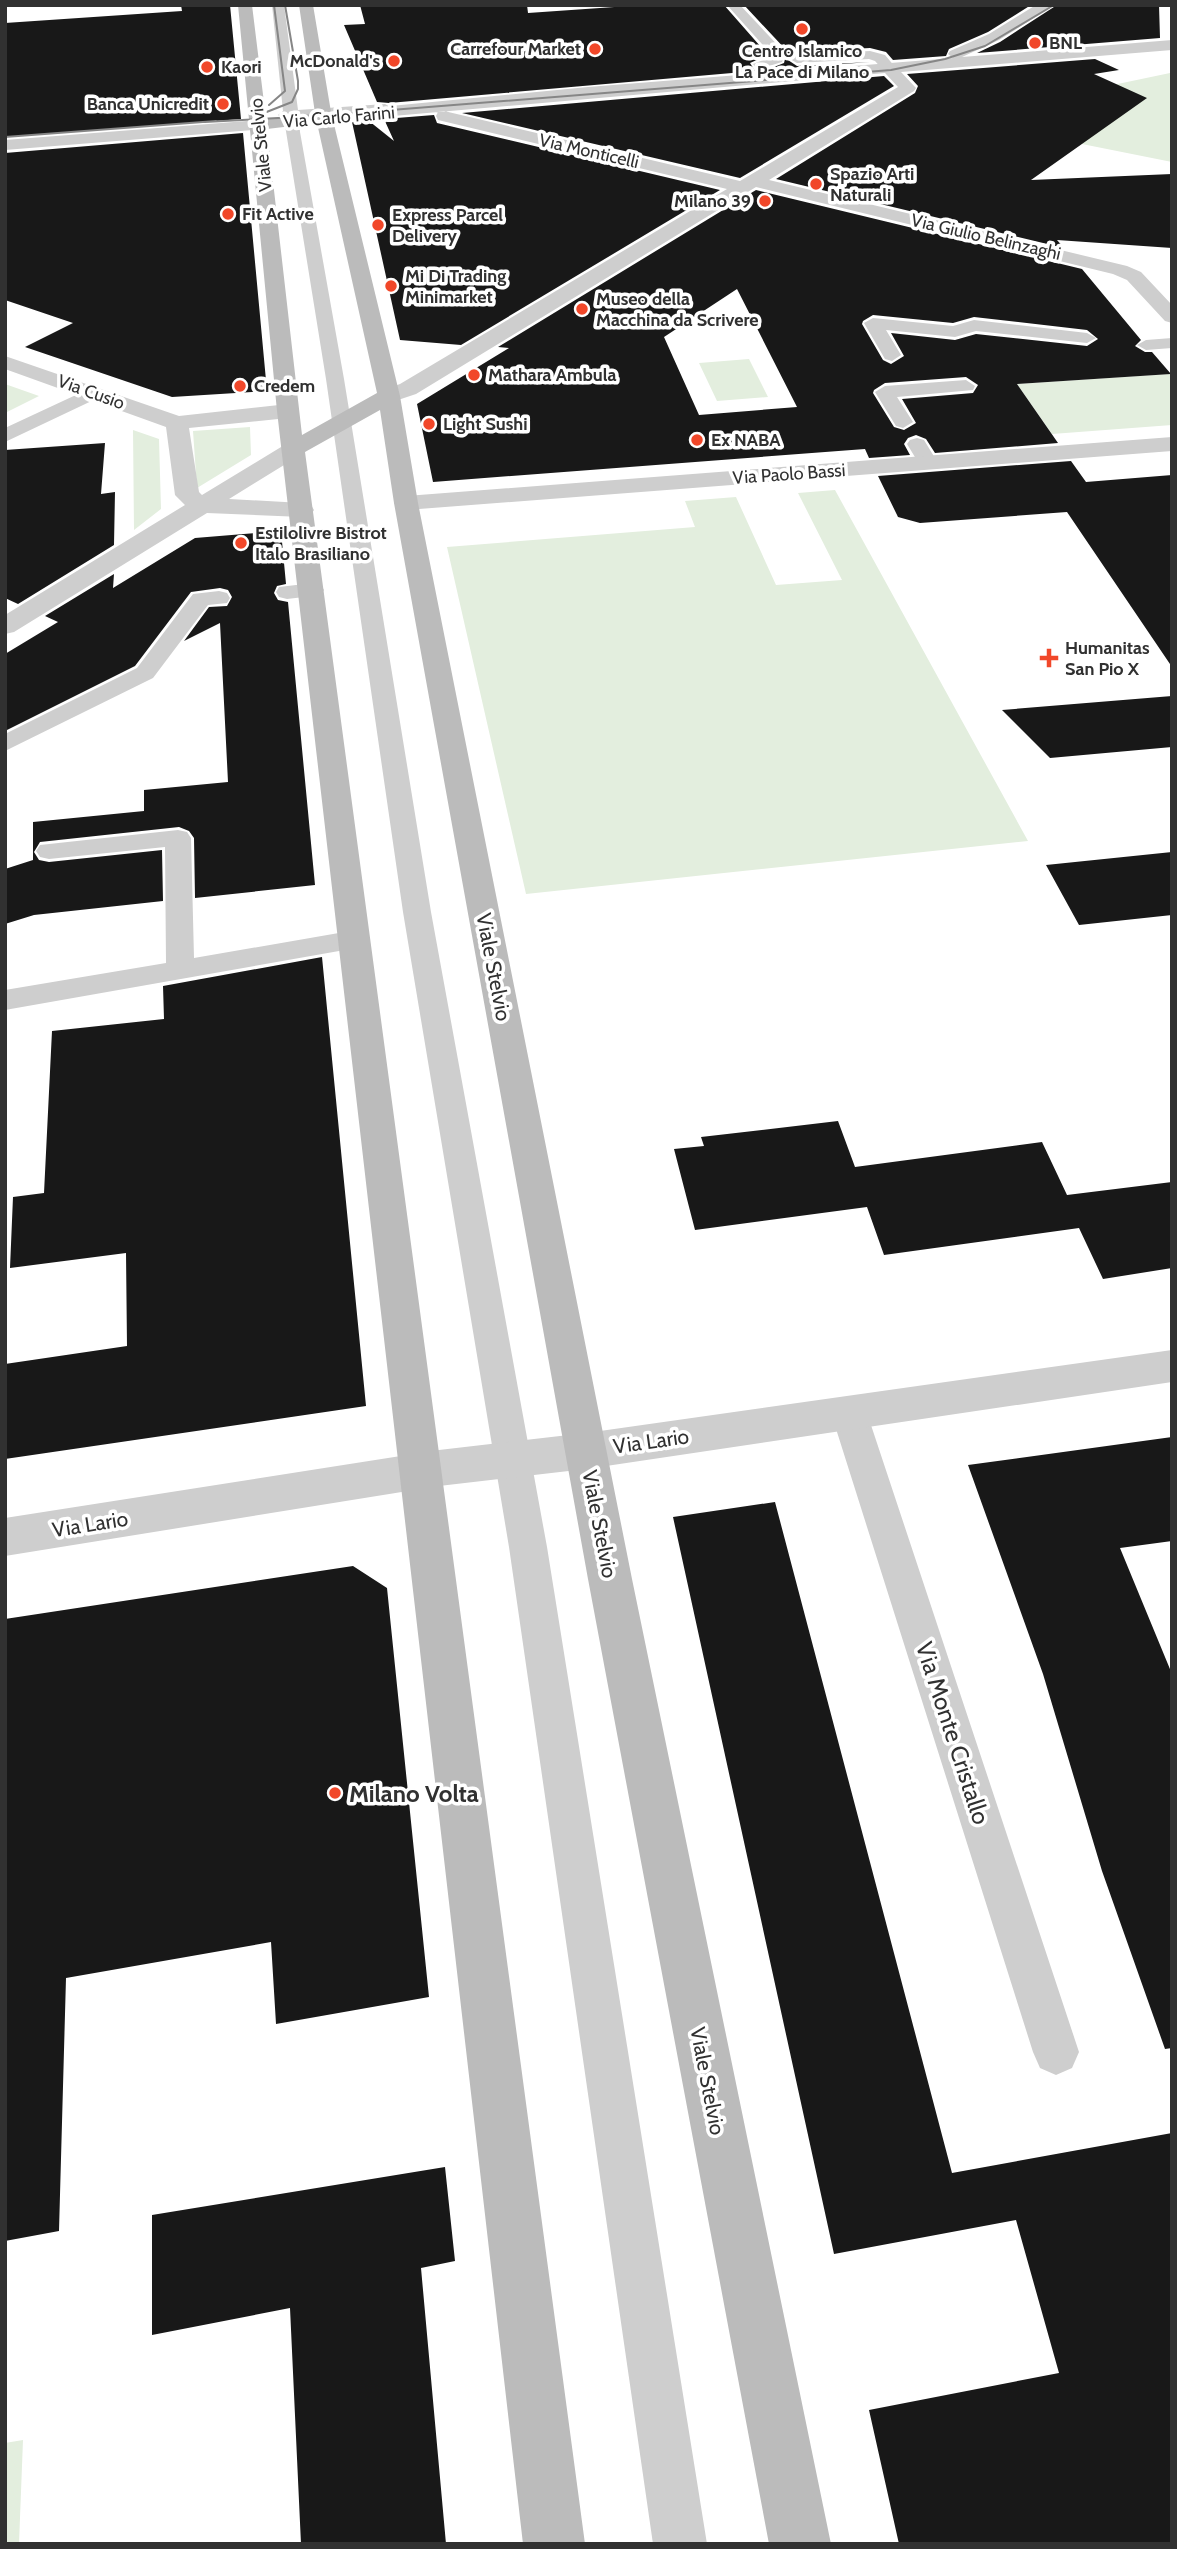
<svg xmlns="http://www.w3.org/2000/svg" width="1177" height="2549" viewBox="0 0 1177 2549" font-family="Cabin,sans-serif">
	<rect width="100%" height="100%" fill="#fff"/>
	<path fill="#e3eede" d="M1170,73l2,89 -90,-18 -36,-45z
		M749,359l19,38 -51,4 -18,-38z
		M1170,374l2,51 -120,9 -35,-50z
		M5,384l34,12 -34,17z
		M250,427l1,28 -54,33 -4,-57z
		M133,430l26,9 2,70 -27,21z
		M835,490l193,351 -502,53 -79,-347 248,-20 -10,-26 51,-4 40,88 66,-5 -44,-87z
		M23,2440l-4,104h-14v-101z"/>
	<path fill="#181818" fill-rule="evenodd" d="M181,5h49l11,114 -236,18v-114l177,-12z
		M360,5h167l1,8 115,-8h81l44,50 -18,8 5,8 -366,32 -12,-1 -33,-77 21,-1z
		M744,5h287l-43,27 -39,17 -3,7 -53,4 -7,-8 -16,-4 -73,4 -9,8 9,6 73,-4 -95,7 -1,-2 10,-4 3,-12z
		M1057,5h102l1,33 -183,15 23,-11z
		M1095,59l24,11 -25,4 53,24 -116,82 141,-6v74l-115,-8 7,8 -288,-69 139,-86 3,-7 -11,-12z
		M884,76l10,10 -154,92 -278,-65z
		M434,115l3,8 283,67 -259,155 -61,-5 -48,-218 17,-1 25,20 -10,-22z
		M243,133l24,258 -95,6 -147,-50 48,-24 -68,-23v-147z
		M756,190l326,79 59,71 -6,6 10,6h7l19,22 -154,10 41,59 -123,10 -9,-14 -10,-4 -8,3 -4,6 6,11 -41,3 -4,-9 -432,33 -16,-78 92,-56 -11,-1zM737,289l60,118 -98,8 -35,-78zM873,315l80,8 21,-6 113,13 11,9 -11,7 -111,-12 -21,6 -64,-7 13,23 -13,8 -8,-4 -21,-36 1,-3zM966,377l12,8 -5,8 -71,6 14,24 -12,7 -10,-3 -21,-34 1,-3 11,-7z
		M105,443l-4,51 14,-2 -1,53 -96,59 -13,-6v-148z
		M1071,461l15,21 86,-7v192l-105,-155 -147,11 -22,-6 -20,-41z
		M281,531l5,53 -9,2 -3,7 4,7 10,2 27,283 -120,13 -1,-60 -5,-7 -10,-4 -139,15 -6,10 5,8 10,2 113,-12 1,51 -129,14 -29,9v-55l28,-9v-38l111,-11v-21l84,-8 -8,-159 -36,18 25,-34 18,-1 5,-9 -4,-7 -8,-2 -29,4 -56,74 -130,65v-77l53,-32 -13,-6 69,-42 -1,14 82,-50z
		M1172,696v51l-122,11 -48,-48z
		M1172,852v63l-93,10 -33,-60z
		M322,957l44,449 -361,53v-95l122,-18 -1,-93 -116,15 3,-71 31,-4 8,-162 112,-12 -1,-33z
		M838,1121l17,46 187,-25 25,53 105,-13v86l-69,11 -24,-51 -195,27 -17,-48 -172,23 -21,-81 30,-3 -3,-9z
		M1172,1437v104l-52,7 52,126v374l-7,1 -63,-178 -59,-197 -75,-209z
		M775,1502l177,671 220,-40v411h-273l-30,-134 190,-37 -43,-153 -182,34 -161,-737z
		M353,1566l34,22 42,409 -153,27 -5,-82 -205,36 -7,253 -54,10v-622z
		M445,2167l10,94 -34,7 25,276h-145l-11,-236 -138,27v-120z"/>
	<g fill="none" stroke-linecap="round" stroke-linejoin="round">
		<path fill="#cecece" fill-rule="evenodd" d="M272,5h12l14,105 87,-6 7,4 -7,4 -86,6 1,14 44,247 87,533 116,635 160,997h-54l-144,-997 -106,-635 -77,-533 -42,-260 -6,-4 5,-4z
			M727,5h13l45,48 -3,9 -13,4 10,12 -2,3h-10l-14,-17 18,-7v-3z
			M870,51l15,4 11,13 -2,3h-10l-9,-10 -6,-2 -72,4 -7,-4 7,-4z
			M873,318l80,8 21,-6 113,13 9,5 -9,5 -111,-12 -21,6 -69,-7 15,25 -9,6 -7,-2 -21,-36z
			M1172,338v10l-26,2 -9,-5 9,-5z
			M966,380l9,6 -2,4 -76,7 16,25 -10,6 -7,-2 -21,-34 10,-6z
			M93,387l7,2 3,4 -3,4 -95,45v-14z
			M917,438l7,2 14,23 -3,4h-14l-14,-23 3,-4z
			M313,583l8,2 3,5 -3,5 -34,4 -8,-2 -3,-5 3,-5z
			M219,591l8,2 3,5 -3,5 -19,2 -55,73 -148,73v-17l132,-66 56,-74z
			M178,830l9,2 4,6 3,120 162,-28 10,3 4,6 -4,6 -10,3 -351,62v-20l161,-27 -1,-116 -116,12 -9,-2 -4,-6 4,-6z
			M849,1398l13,5 5,10 212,639 -7,16 -16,7 -16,-7 -7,-16 -202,-639 5,-10z"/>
		<path fill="#cecece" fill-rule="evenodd" d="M1036,5h18l-55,35 -37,17 210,-17v10l-271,22 15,16 -2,3 -145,89 358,86 14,6 31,33v18l-7,-2 -38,-41 -14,-6 -357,-87 -340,207 -27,9 -8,-2 -3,-5 3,-5 19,-7 327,-195 -289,-69 -2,-4 2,-4 6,-1 296,70 158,-94 -13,-14 -561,49 -8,-5 2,-4 270,-26 365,-29 -5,-4 2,-3 39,-17z
			M259,120l9,5 -3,4 -260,21v-10z
			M5,356l174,60 109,-12 8,2 3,5 -3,5 -8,2 -99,10 10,64 3,3 84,-51h16l4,5 -4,5 -73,45 73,4 9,2 3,5 -3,5 -9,2 -95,-4 -193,119 -9,2v-19l180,-110 -10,-10 -9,-68 -161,-58z
			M1172,437v14l-766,59 -9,-2 -3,-5 3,-5 9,-2z
			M1172,1350v32l-586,87 -147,17 -434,70v-38l434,-68 147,-17z"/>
		<path fill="#bbb" fill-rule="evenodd" d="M238,5h14l14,114 49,-6 -16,-108h14l18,107 69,284 18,107 214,1076 199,965h-62l-181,-965 -194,-1076 -14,-93 -75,42 280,2092h-62l-246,-2133zM317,123l60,270 -75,42 -35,-306z"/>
		<path stroke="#868686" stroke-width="2" d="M269,105l16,-14 -11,-86
			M264,113l28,-11 6,-13v-8l-13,-76
			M205,122l111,-6 575,-46 54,-11 40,-13 69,-41
			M5,137l211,-16"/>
	</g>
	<g fill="#f14729" stroke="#fff" stroke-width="2.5">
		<circle cx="802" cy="29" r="7"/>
		<circle cx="1035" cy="43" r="7"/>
		<circle cx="595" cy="49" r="7"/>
		<circle cx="394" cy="61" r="7"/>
		<circle cx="207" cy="67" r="7"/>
		<circle cx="223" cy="104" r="7"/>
		<circle cx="816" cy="184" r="7"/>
		<circle cx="765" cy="201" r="7"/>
		<circle cx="228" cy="214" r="7"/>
		<circle cx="378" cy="225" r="7"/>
		<circle cx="391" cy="286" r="7"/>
		<circle cx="582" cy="309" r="7"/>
		<circle cx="474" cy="375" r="7"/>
		<circle cx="240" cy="386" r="7"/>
		<circle cx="429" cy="424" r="7"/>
		<circle cx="697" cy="440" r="7"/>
		<circle cx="241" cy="543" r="7"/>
		<path d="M1045.5 647.5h7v7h7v7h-7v7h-7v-7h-7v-7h7z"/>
		<circle cx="335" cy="1793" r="7"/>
	</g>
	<g text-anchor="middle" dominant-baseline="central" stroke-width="7" stroke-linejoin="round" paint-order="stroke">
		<g font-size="18" font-weight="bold" fill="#313131" stroke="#fff" text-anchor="start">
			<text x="1049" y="43">BNL</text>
			<text x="581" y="49" text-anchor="end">Carrefour Market</text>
			<text x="802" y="51" text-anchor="middle">Centro Islamico<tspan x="802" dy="21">La Pace di Milano</tspan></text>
			<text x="380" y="61" text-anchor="end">McDonald's</text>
			<text x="221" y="67">Kaori</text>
			<text x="209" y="104" text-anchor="end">Banca Unicredit</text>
			<text x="830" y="174">Spazio Arti<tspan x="830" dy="21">Naturali</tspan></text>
			<text x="751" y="201" text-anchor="end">Milano 39</text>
			<text x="242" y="214">Fit Active</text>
			<text x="392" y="215">Express Parcel<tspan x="392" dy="21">Delivery</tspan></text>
			<text x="405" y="276">Mi Di Trading<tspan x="405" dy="21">Minimarket</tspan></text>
			<text x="596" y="299">Museo della<tspan x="596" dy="21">Macchina da Scrivere</tspan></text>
			<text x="488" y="375">Mathara Ambula</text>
			<text x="254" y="386">Credem</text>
			<text x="443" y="424">Light Sushi</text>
			<text x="711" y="440">Ex NABA</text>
			<text x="255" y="533">Estilolivre Bistrot<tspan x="255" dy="21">Italo Brasiliano</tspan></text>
			<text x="1065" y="648">Humanitas<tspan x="1065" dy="21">San Pio X</tspan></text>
		</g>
		<g font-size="18" fill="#313131" stroke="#fff">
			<text transform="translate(339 117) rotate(-5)">Via Carlo Farini</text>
			<text transform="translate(261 145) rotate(-96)">Viale Stelvio</text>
			<text transform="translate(589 151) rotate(13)">Via Monticelli</text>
			<text transform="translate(986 237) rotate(13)">Via Giulio Belinzaghi</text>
			<text transform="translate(91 392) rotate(20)">Via Cusio</text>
			<text transform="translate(789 474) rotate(-4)">Via Paolo Bassi</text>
		</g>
		<g font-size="21" fill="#313131" stroke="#fff">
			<text transform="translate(494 967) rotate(79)">Viale Stelvio</text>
			<text transform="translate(651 1441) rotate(-8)">Via Lario</text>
			<text transform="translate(90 1524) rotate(-9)">Via Lario</text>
			<text transform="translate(600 1524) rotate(79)">Viale Stelvio</text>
			<text transform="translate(708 2081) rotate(79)">Viale Stelvio</text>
		</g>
		<g font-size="24" fill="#313131" stroke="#fff">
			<text transform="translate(953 1733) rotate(72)">Via Monte Cristallo</text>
		</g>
		<g font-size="24" font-weight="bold" fill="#313131" stroke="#fff" text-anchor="start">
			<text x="349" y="1793">Milano Volta</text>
		</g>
	</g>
	<rect width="1177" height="2549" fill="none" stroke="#313131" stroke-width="14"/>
</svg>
